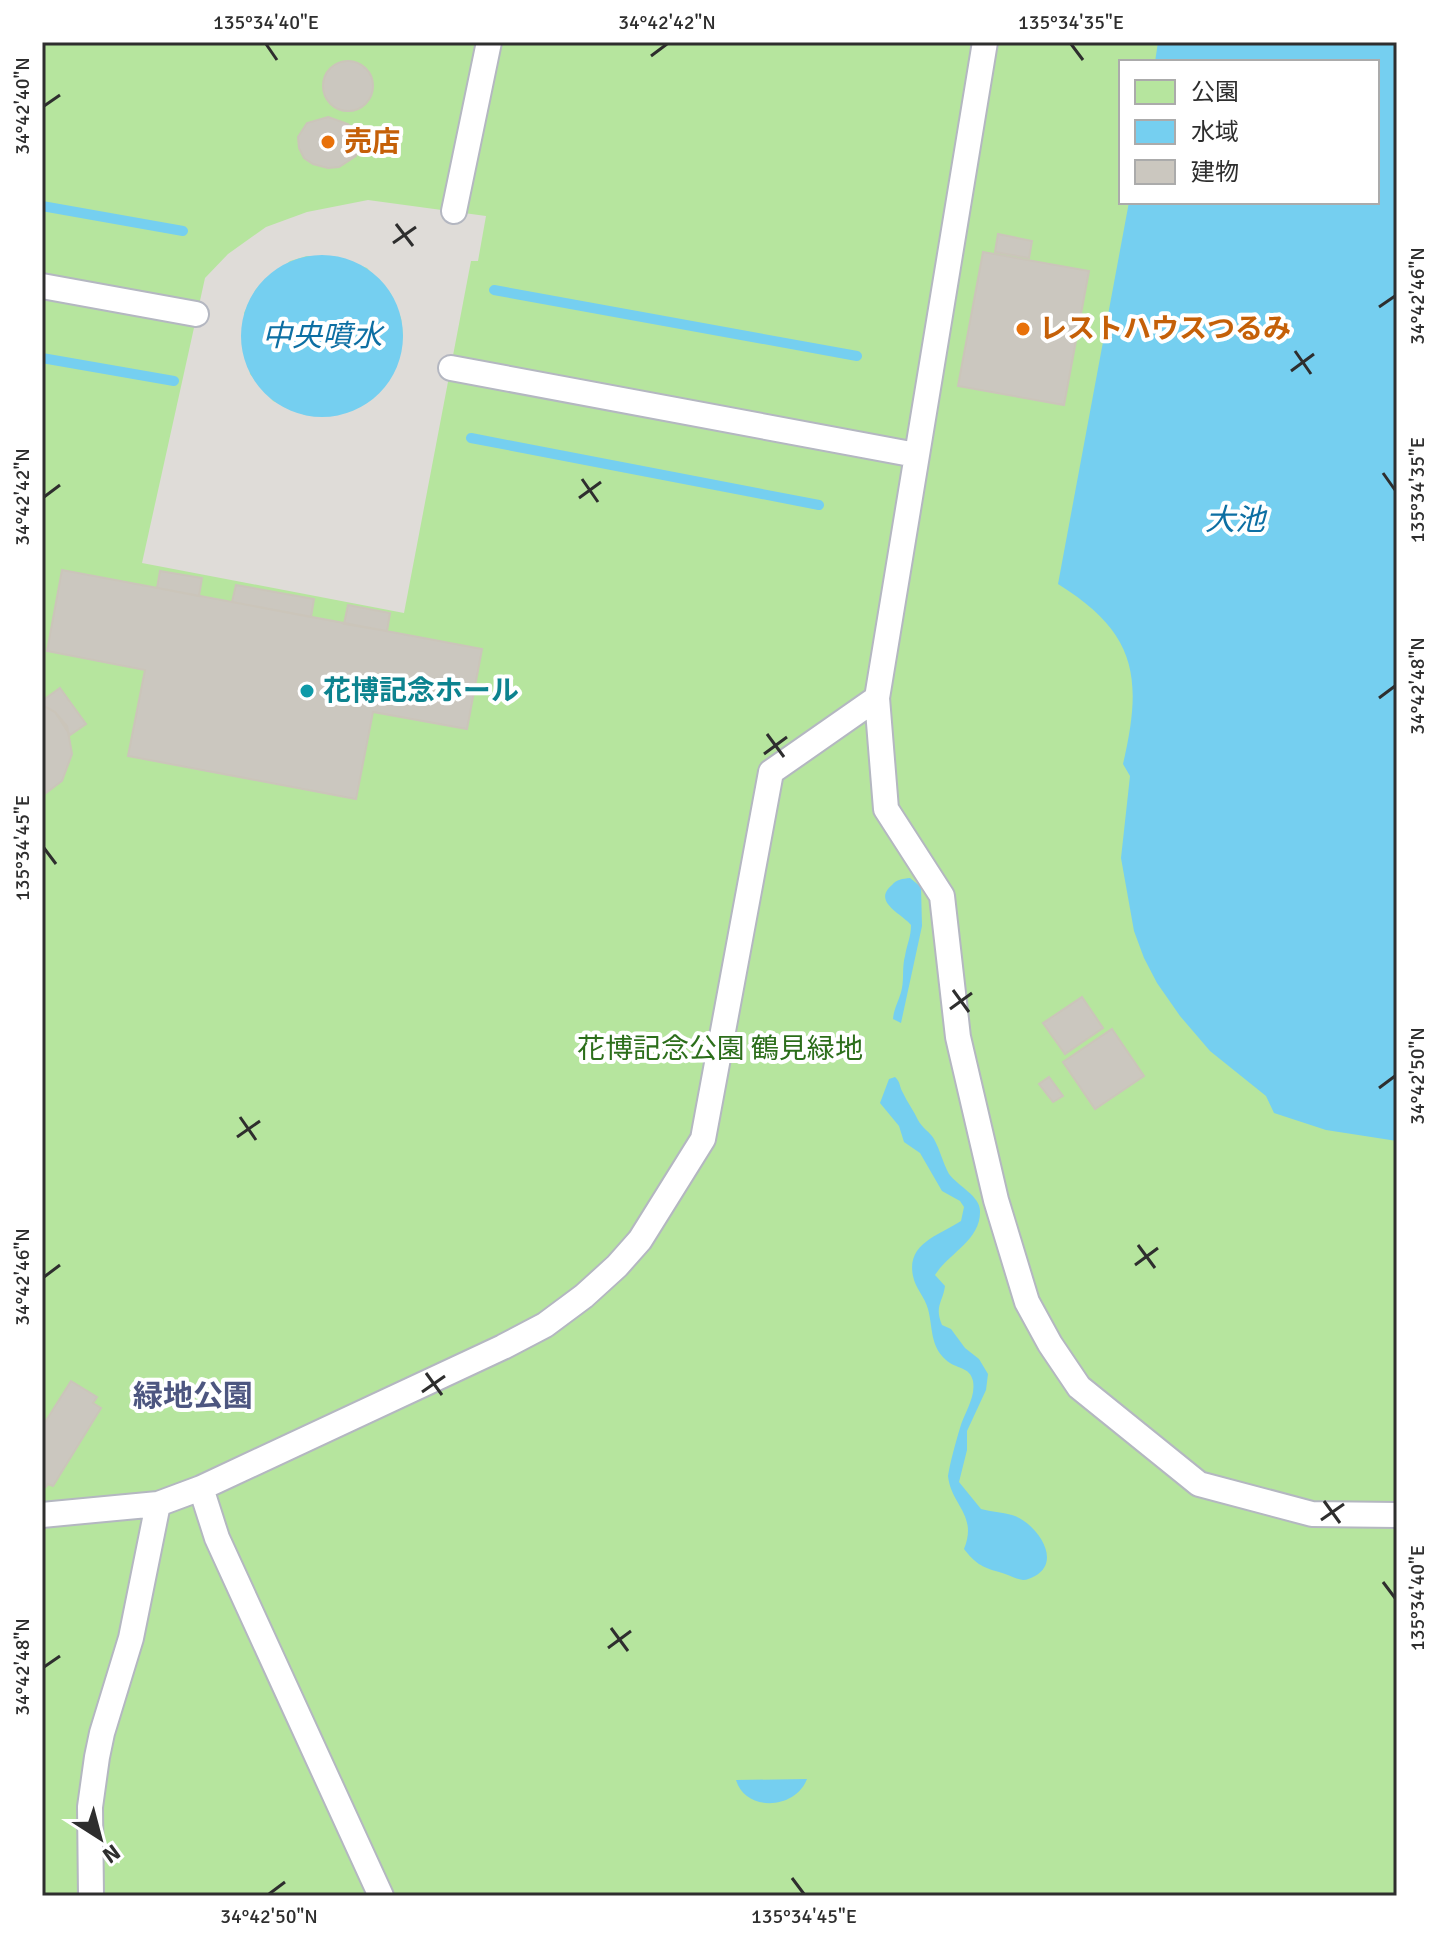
<svg xmlns="http://www.w3.org/2000/svg" width="1439" height="1938" viewBox="0 0 1439 1938" font-family="Signika,'Noto Sans JP',sans-serif">
	<rect width="100%" height="100%" fill="#efe9e1"/>
	<path fill="#b6e59e" fill-rule="evenodd" d="M42,42h1355v1854h-1355zM1121,62h256v140h-256z"/>
	<path fill="#dfdcd8" fill-rule="evenodd" d="M368,200l118,16 -8,45h-7l-67,352 -262,-50 63,-285 23,-24 38,-27 41,-15zM307,256h26l34,12 24,26 10,24 2,18 -5,26 -93,53 -32,-14 -23,-27 -6,-61 12,-24 34,-28z"/>
	<path fill="#75cff0" d="M1158,42h239v1099l-71,-11 -52,-17 -8,-17 -56,-45 -30,-35 -23,-33 -13,-25 -10,-27 -13,-73 9,-82 -7,-12c20,-86 14,-131 -65,-180l71,-382h248v-140h-222z
		M241 336a81 81 0 1 1 162 0a81 81 0 1 1-162 0Z
		M910,878l11,9 1,39 -21,97 -8,-4c1,-12 7,-20 9,-31 2,-10 0,-21 3,-32 2,-12 6,-19 6,-31 -10,-12 -39,-23 -19,-40 5,-6 10,-6 18,-7z
		M895,1077c6,6 4,9 8,16 4,9 11,18 15,27 4,8 12,12 16,19 6,11 9,24 15,35 9,12 31,22 31,37 1,29 -31,42 -45,64l10,11c-2,16 -11,20 -3,39l9,4 14,19 14,11 9,15 -2,16 -19,41v19l-8,32 22,27c10,3 21,3 31,6 22,6 52,45 23,61 -4,2 -8,4 -12,4 -8,-1 -16,-6 -24,-8 -18,-5 -24,-9 -35,-23 14,-34 -13,-44 -16,-73 2,-13 8,-35 12,-48 4,-15 16,-30 13,-47 -3,-15 -18,-12 -27,-21 -16,-14 -13,-32 -18,-51 -3,-12 -13,-21 -15,-33 -7,-33 27,-41 48,-55l3,-14 -4,-6 -18,-10 -22,-38 -16,-11 -5,-16 -19,-23 9,-24z
		M807,1779c-11,30 -61,34 -71,1z"/>
	<g fill="none" stroke-linecap="round" stroke-linejoin="round">
		<path stroke="#75cff0" stroke-width="10" d="M42,206l141,25
			M494,290l363,66
			M42,358l132,23
			M471,438l348,67"/>
	</g>
	<path fill="#cbc7bf" stroke="#cbc5ba" stroke-width="2" d="M323 86a25 25 0 1 1 50 0a25 25 0 1 1-50 0Z
		M328,117l20,7 7,7 4,10 -3,15 -17,11 -11,1 -15,-4 -9,-6 -5,-10 -1,-11 9,-14z
		M998,234l34,7 -3,17 -34,-6z
		M983,252l106,19 -25,134 -106,-19z
		M62,570l420,79 -15,80 -94,-17 -17,87 -228,-43 17,-86 -98,-19z
		M160,571l42,7 -3,18 -42,-8z
		M236,585l78,14 -3,18 -79,-15z
		M348,605l42,8 -3,18 -43,-7z
		M60,688l26,36 -16,11 -15,-23 -13,-7v-4z
		M42,705l13,7 12,14 5,28 -10,27 -20,15z
		M1082,997l21,31 -38,26 -22,-31z
		M1112,1029l32,47 -49,33 -32,-47z
		M1049,1077l14,19 -10,6 -14,-18z
		M71,1381l26,16 -4,6 8,5 -48,78 -5,-2 -2,3 -4,-2v-58z"/>
	<g fill="none" stroke-linecap="round" stroke-linejoin="round">
		<defs>
			<path id="pedestrian" d="M454,211l35,-169
				M42,286l154,28
				M451,368l465,87
				M877,698l9,111 56,87 16,141 38,163 31,102 23,42 29,43 120,97 113,30 85,1
				M201,1488l16,50 164,358
				M42,1515l116,-11 43,-16 302,-141 42,-22 39,-29 33,-30 23,-26 63,-101 68,-367 106,-74 108,-656
				M91,1896l-1,-89 7,-50 5,-24 29,-95 27,-134"/>
		</defs>
		<use href="#pedestrian" stroke="#b4b7c1" stroke-width="28"/>
		<use href="#pedestrian" stroke="#fff" stroke-width="24"/>
	</g>
	<path fill="none" stroke="#2e2e2e" stroke-width="3" d="M266,44l11,16M1071,44l12,16M651,56l16,-12M44,106l16,-11M396,224l17,22M393,243l23,-16M1379,307l16,-11M1295,351l16,23M1291,371l23,-17M1383,473l12,17M582,479l16,23M44,497l16,-12M579,498l22,-16M1379,698l16,-12M767,734l17,23M764,754l23,-17M44,848l12,16M953,990l16,22M950,1009l22,-16M1379,1088l16,-12M240,1117l16,23M237,1137l23,-16M1138,1245l17,23M1135,1265l23,-17M44,1277l16,-12M426,1373l16,22M422,1392l23,-16M1324,1501l16,22M1321,1520l23,-16M1383,1582l12,16M611,1628l17,23M608,1648l23,-17M44,1667l16,-11M792,1878l12,16M269,1894l16,-12"/>
	<g fill="#e8710a" stroke="#fff" stroke-width="3">
		<circle cx="328" cy="142" r="8"/>
		<circle cx="1023" cy="329" r="8"/>
	</g>
	<circle fill="#0f9aa8" stroke="#fff" stroke-width="3" cx="307" cy="691" r="8"/>
	<g text-anchor="middle" dominant-baseline="central" stroke-width="8" stroke-linejoin="round" paint-order="stroke">
		<g font-size="28" font-weight="bold" fill="#c56008" stroke="#fff" text-anchor="start">
			<text x="344" y="142">売店</text>
			<text x="1039" y="329">レストハウスつるみ</text>
		</g>
		<g font-size="28" font-weight="bold" fill="#0d838f" stroke="#fff" text-anchor="start">
			<text x="323" y="691">花博記念ホール</text>
		</g>
		<g font-size="28" fill="#2c6e1b" stroke="#fff">
			<text x="720" y="1049">花博記念公園 鶴見緑地</text>
		</g>
		<g font-size="30" font-style="italic" fill="#0d6fa3" stroke="#fff">
			<text x="322" y="336">中央噴水</text>
			<text x="1235" y="520">大池</text>
		</g>
		<g font-size="30" font-weight="bold" fill="#4d5680" stroke="#fff">
			<text x="193" y="1396">緑地公園</text>
		</g>
	</g>
	<rect width="1439" height="1938" fill="none" stroke="#ffffff" stroke-width="88"/>
	<rect x="1119" y="60" width="260" height="144" fill="#ffffff" stroke="#ababab" stroke-width="2"/>
	<rect x="1135" y="80" width="40" height="24" fill="#b6e59e" stroke="#ababab" stroke-width="2"/>
	<text x="1191" y="100" font-size="24" fill="#2e2e2e">公園</text>
	<rect x="1135" y="120" width="40" height="24" fill="#75cff0" stroke="#ababab" stroke-width="2"/>
	<text x="1191" y="140" font-size="24" fill="#2e2e2e">水域</text>
	<rect x="1135" y="160" width="40" height="24" fill="#cbc7bf" stroke="#ababab" stroke-width="2"/>
	<text x="1191" y="180" font-size="24" fill="#2e2e2e">建物</text>
	<g transform="translate(100 1838) rotate(144)" stroke="#ffffff" stroke-width="6" paint-order="stroke">
	<path d="M0-6L14 30L0 20L-14 30Z" fill="#2e2e2e"/>
	<text y="-12" font-size="22" font-weight="bold" text-anchor="middle" fill="#2e2e2e">N</text>
	</g>
	<rect x="44" y="44" width="1351" height="1850" fill="none" stroke="#2e2e2e" stroke-width="3"/>
	<g font-size="20" text-anchor="middle" fill="#2e2e2e">
		<text x="266" y="29">135°34'40"E</text>
		<text x="667" y="29">34°42'42"N</text>
		<text x="1071" y="29">135°34'35"E</text>
		<text transform="translate(22 106) rotate(-90)" y="7">34°42'40"N</text>
		<text transform="translate(1417 296) rotate(-90)" y="7">34°42'46"N</text>
		<text transform="translate(1417 490) rotate(-90)" y="7">135°34'35"E</text>
		<text transform="translate(22 497) rotate(-90)" y="7">34°42'42"N</text>
		<text transform="translate(1417 686) rotate(-90)" y="7">34°42'48"N</text>
		<text transform="translate(22 848) rotate(-90)" y="7">135°34'45"E</text>
		<text transform="translate(1417 1076) rotate(-90)" y="7">34°42'50"N</text>
		<text transform="translate(22 1277) rotate(-90)" y="7">34°42'46"N</text>
		<text transform="translate(1417 1598) rotate(-90)" y="7">135°34'40"E</text>
		<text transform="translate(22 1667) rotate(-90)" y="7">34°42'48"N</text>
		<text x="269" y="1923">34°42'50"N</text>
		<text x="804" y="1923">135°34'45"E</text>
	</g>
</svg>
